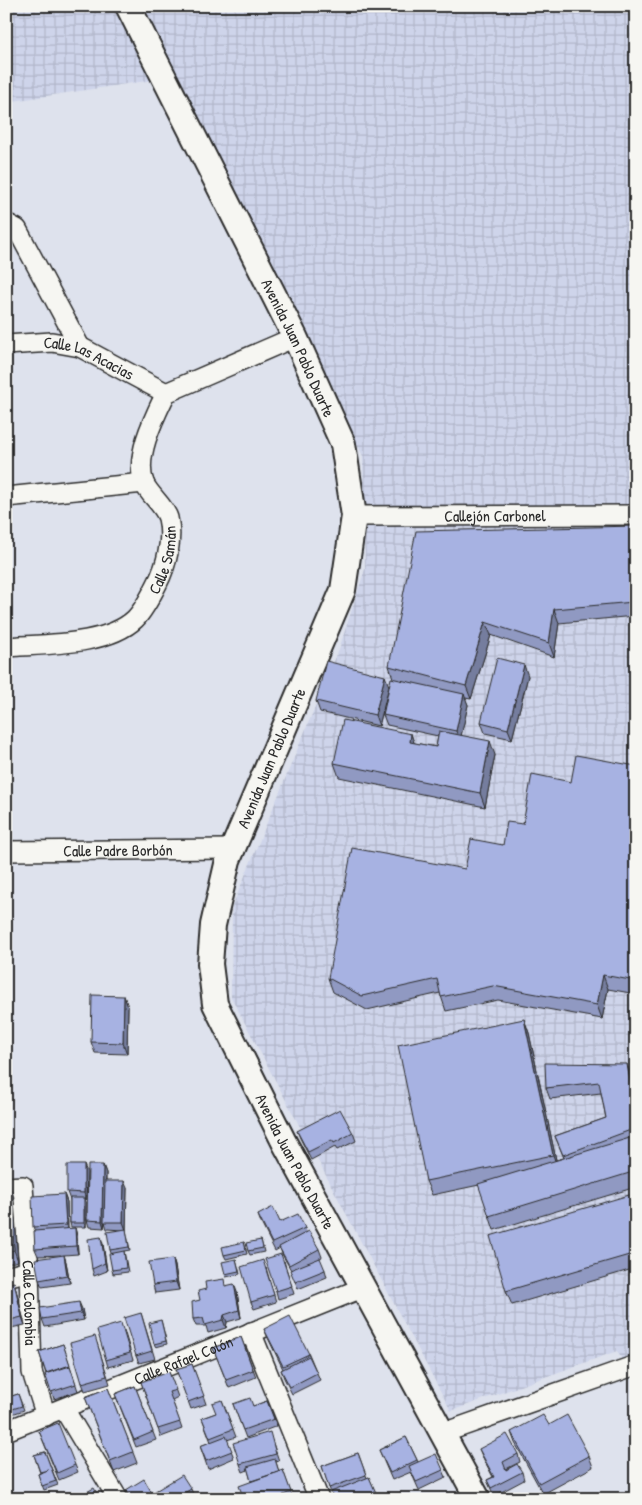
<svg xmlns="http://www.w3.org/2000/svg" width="642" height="1505" viewBox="0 0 642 1505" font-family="'Patrick Hand',sans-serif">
	<defs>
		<pattern id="industrial-grid" width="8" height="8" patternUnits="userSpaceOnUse" patternTransform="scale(1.25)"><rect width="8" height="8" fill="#ced4ea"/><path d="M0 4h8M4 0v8" fill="none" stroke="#b1b6c9"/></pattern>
	</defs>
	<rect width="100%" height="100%" fill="#dee2ed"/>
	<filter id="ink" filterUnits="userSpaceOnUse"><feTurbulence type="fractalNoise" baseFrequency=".02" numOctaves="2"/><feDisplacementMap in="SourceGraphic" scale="10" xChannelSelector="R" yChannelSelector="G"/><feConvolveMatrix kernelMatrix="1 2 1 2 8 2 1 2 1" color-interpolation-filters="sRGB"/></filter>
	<g filter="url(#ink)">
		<path fill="url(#industrial-grid)" d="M6,6h630v1377l-19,-32 -166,60 -220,-414 1,-90 107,-258 26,-80 -2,-113 -190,-379 -167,25z"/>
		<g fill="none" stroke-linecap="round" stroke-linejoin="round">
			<defs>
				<g id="minor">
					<path d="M6,223l11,6 63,118"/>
					<path id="s1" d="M6,345l46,-3 28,5 86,46"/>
					<path d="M6,497l138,-14"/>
					<path id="s2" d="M354,516l282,-1"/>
					<path id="s3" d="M6,647c37,-3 101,-1 129,-28 9,-9 16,-23 22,-35 10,-19 16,-45 11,-66 -4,-13 -19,-23 -24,-35 -10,-27 11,-67 22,-90l129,-56"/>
					<path id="s4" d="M6,851l225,-2"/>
					<path id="s5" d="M6,1187l17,-1 6,85 3,101 14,44"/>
					<path d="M6,1277l23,-6"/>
					<path d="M251,1332l68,167"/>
					<path d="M64,1409l54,90"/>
					<path id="s6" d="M6,1431l356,-143"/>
					<path d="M443,1433l193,-68"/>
				</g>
				<g id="major">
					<path id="s7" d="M128,6l167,331 48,107 11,72 -11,74 -115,270 -15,65 -3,39 5,40 69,138 194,357"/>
				</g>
			</defs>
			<use href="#minor" stroke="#2b2b2b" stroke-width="22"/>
			<use href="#major" stroke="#2b2b2b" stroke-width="28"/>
			<use href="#minor" stroke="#f6f6f2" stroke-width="19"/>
			<use href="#major" stroke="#f6f6f2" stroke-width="24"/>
		</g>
		<path fill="#9099c2" stroke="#2b2b2b" d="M636,526l-1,90 -76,7 -5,34 -63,-22 -20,64 -6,-1 3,7 -7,30 34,20 -10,52 -146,-30 -5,-14 77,-29 3,9 22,4 2,-11 -51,-11 -4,-10 10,-37 -4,-12z
			M528,676l-16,63 -27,-6 -4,-11z
			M389,686l-10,40 -59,-14 -4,-11z
			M636,766v228l-28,-5 -6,30 -104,-19 -52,11 -6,-18 -73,17 -34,-18 -5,-14 137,-109 38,-24 20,-21 48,-42z
			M124,996l4,11 -1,47 -32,-1 -4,-11z
			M524,1019l5,14 27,127 8,-2 -9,-22 51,-18 -5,-25 -51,6 -4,-11 85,-14 5,29v38h-2l2,4v42l-142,43 -15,-45 -47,10 -6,-14z
			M297,1131l56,2 3,8 -19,9 -2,-3 -24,13 -11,-22z
			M103,1165l3,8v8l21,7 -1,42 4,20 -6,1 4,21 -15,2 -1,-4 -1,-17 -1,-3 12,-20 -15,-1 -2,-7 -1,6 -15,-1 -2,-7z
			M87,1172l-1,28h-1l1,2v25h-15l-1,-4v-23l-3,-8z
			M9,1184l4,11 5,66 -12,3v-79z
			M636,1193v75l-124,37 -6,-14z
			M64,1194l3,8 1,27 7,-1 2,8 1,18 -14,1 2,7 4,21 -28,4 -3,-7 22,-25 -23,1 -3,-7v-18l-2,-4z
			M258,1215l22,7 25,6 1,4 13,17 3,8 -4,2 7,11 2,7 -29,12 -7,-19 -9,-16 -2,-6 -5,3 -14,-28z
			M261,1240l3,12 -14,3 -2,-4z
			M244,1242l3,12 -21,5 -2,-4z
			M103,1244l4,27 -13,5 -2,-7z
			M173,1259l2,7 4,24 -24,3 -2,-8z
			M236,1259l4,15 -14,3 -1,-3z
			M284,1261l10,33 -16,5 -2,-8z
			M266,1268l10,34 -22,7 -3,-7z
			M6,1284l10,6 9,35 -19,4z
			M227,1286l10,6 4,26 -14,4 -1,6 -18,5 -2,-7h-10l-3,-7 7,-19z
			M82,1309l2,11 -39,7 -3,-8z
			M141,1313l14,46 -16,4 -3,-7z
			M161,1320l6,24 -11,3 -2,-3z
			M264,1329l45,25 11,26 -28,14 -8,-16 -3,-8 2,-1 -16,-33z
			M124,1330l9,30 -25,7 -2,-7z
			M241,1337l15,40 -27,11 -16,-40z
			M97,1343l13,41 -25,7 -3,-8z
			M63,1344l15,47 -24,8 -15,-47z
			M192,1364l14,40 -15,5 -15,-40z
			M169,1372l9,25 -6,3 10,29 -21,8 -20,-55z
			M135,1386l21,54 -20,7 -21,-53z
			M108,1388l29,75 -23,9 -29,-75z
			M18,1394l6,16 -18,6v-18z
			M222,1400l14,37 -9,3 7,18 -26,11 -8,-23 11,-4 -9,-24 14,-5z
			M267,1401l10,25 -31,12 -13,-34 20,2z
			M549,1425l40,31 4,11 -50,27 -28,-51 -4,-11z
			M39,1431l36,34 3,7 -19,8z
			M406,1437l12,25 25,8 3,7 -27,13 -8,-18 -19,8 -13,-30z
			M272,1440l7,21 -3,1 3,10 4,-2 10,29h-49l7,-18 -3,-11 -5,2 -3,-8z
			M479,1449l39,5 2,8 -14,7 16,3 2,8 -30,16 -7,-16 6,-3 -11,-21z
			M45,1452l13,33 -14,5 -6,-16 2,-1 -6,-18z
			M358,1453l9,25 2,-1 9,22h-45l-11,-33z
			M191,1489l3,7 -5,3h-59l-4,-9 26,3z"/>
		<path fill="#757d9e" stroke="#2b2b2b" d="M554,609l5,14 -5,34 -5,-14z
			M485,622l6,13 -20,64 -5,-13z
			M524,665l4,11 -16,63 -4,-10z
			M385,676l4,10 -10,40 -4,-11z
			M464,694l4,11 -8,36 -4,-10z
			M411,734l5,14 -6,-6z
			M490,741l5,14 -10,52 -5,-14z
			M603,975l5,14 -6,30 -5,-14z
			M124,996l4,11 -1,47 -4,-11z
			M524,1019l5,14 29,136 -5,-14z
			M627,1064l4,10 5,29v12z
			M84,1165l3,7 -1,28 -2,-7z
			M103,1165l3,8 -2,55 -2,-7z
			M124,1181l3,7 -1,42 -3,-8z
			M9,1184l4,11 5,66 -4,-11z
			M64,1194l3,8 1,30 -2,-7z
			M84,1198l2,4v25l-2,-4z
			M75,1228l2,8 1,18 -2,-8z
			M101,1237l2,7 4,27 -2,-8z
			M64,1255l2,7 4,21 -3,-8z
			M173,1259l2,7 4,24 -3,-8z
			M14,1282l2,8 9,35 -3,-8z
			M234,1284l3,8 4,26 -2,-8z
			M79,1302l3,7 2,11 -3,-7z
			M224,1315l3,7 -1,6 -3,-8z"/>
		<path fill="#a7b2e2" stroke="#2b2b2b" d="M636,526v111l-2,-35 -80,7 -5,34 -64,-21 -19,64 -77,-20 27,-135z
			M497,658l27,7 -16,64 -27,-7z
			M326,661l59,15 -10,39 -59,-14z
			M391,678l73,16 -8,37 -73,-16z
			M343,720l68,14 -1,8 26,5 3,-16 51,10 -10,52 -146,-30z
			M576,755l60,11v215l-33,-6 -6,30 -104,-19 -52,11 -4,-18 -75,17 -34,-18 24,-130 113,21 6,-30 32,6 4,-23 16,2 9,-50 39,8z
			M92,995l32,1 -1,47 -32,-1z
			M524,1019l29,136 -127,26 -28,-136z
			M545,1063l82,1 9,51v13l-73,27 -8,-19 51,-18 -7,-36 -53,6z
			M340,1109l13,24 -19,10 -2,-3 -24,12 -11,-21z
			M633,1137l3,10v24l-147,45 -11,-32z
			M67,1165h17v28l-17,-1z
			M88,1165h15l-1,56 -15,-1z
			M105,1181h19l-1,41h-19z
			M9,1184l5,66 -8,2v-67z
			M636,1193v60l-130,38 -16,-55z
			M64,1194l2,31 -33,2 -1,-31z
			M70,1198h14v25h-14z
			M273,1207l7,15 18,-8 7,14 -33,15 -14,-28z
			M75,1228l1,18 -41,3 -1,-18z
			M126,1229l3,18 -19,3 -3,-18z
			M309,1231l10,18 -30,16 -10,-18z
			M101,1237l4,26 -13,6 -4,-30z
			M261,1240l2,8 -15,3 -2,-8z
			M244,1242l2,8 -22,5 -2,-8z
			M124,1251l2,17 -14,2 -3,-16z
			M281,1254l11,32 -16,5 -11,-32z
			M64,1255l3,20 -28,5 -4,-21z
			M320,1258l5,12 -30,12 -5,-12z
			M173,1259l3,23 -23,3 -4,-23z
			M236,1259l3,12 -14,3 -3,-12z
			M263,1260l11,35 -23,7 -10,-35z
			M224,1279l1,7 9,-2 5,26 -15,5 -1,5 -18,5 -2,-7 -10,1 -1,-17 8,-2 -2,-9 8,-2 -1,-7z
			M14,1282l8,35 -16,4v-37z
			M79,1302l2,11 -39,6 -2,-11z
			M141,1313l11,38 -16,5 -12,-38z
			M290,1316l19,38 -26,12 -19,-37z
			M161,1320l5,21 -12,3 -5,-21z
			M121,1323l9,30 -24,7 -9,-30z
			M95,1336l12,40 -25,7 -12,-40z
			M241,1337l12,33 -27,10 -13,-32z
			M63,1344l7,21 -24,8 -7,-21z
			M309,1356l8,17 -27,14 -9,-17z
			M192,1364l12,32 -16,6 -12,-33z
			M70,1366l6,18 -25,8 -6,-18z
			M169,1372l7,18 -7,2 11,30 -22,7 -17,-47z
			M135,1386l18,46 -19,8 -19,-46z
			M108,1388l25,64 -23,9 -25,-64z
			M18,1394l4,12 -16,5v-13z
			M250,1398l3,8 14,-5 7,18 -31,11 -10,-26z
			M222,1400l11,29 -23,9 -8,-20 14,-5 -4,-10z
			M543,1415l6,10 18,-10 22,41 -50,27 -28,-51z
			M58,1423l17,42 -18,8 -18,-42z
			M270,1432l6,22 -36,10 -7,-21z
			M507,1434l11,20 -15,8 3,8 11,-6 5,8 -31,16 -4,-8 7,-3 -15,-28z
			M226,1436l6,15 -26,10 -6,-15z
			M406,1437l11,23 -27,13 -11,-23z
			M45,1452l11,29 -14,5 -4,-12 10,-4 -8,2 -6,-17z
			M358,1453l8,22 -37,13 -7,-22z
			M436,1454l7,16 -27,12 -7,-16z
			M275,1459l4,13 -28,9 -4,-14z
			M283,1470l8,22 -8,3 1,4h-40l-5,-13z
			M182,1475l9,14 -17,10h-26l-1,-3z
			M369,1477l8,18 -9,4h-35l-2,-7z
			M144,1479l8,14 -10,6h-11l-5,-9z
			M94,1488l6,11h-26z"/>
	</g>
	<g text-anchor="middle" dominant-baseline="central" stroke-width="4.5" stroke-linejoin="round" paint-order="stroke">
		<g font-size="16" fill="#2b2b2b" stroke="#f6f6f2">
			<text stroke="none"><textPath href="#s7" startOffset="382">Avenida Juan Pablo Duarte</textPath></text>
			<text stroke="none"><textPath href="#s1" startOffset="86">Calle Las Acacias</textPath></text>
			<text stroke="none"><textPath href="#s2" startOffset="141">Callejón Carbonel</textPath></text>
			<text stroke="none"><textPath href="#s3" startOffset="201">Calle Samán</textPath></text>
			<text transform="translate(271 758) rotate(-67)">Avenida Juan Pablo Duarte</text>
			<text stroke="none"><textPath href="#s4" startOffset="112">Calle Padre Borbón</textPath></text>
			<text stroke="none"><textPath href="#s7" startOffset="1252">Avenida Juan Pablo Duarte</textPath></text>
			<text stroke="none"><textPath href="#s5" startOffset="134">Calle Colombia</textPath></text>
			<text stroke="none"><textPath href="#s6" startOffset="191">Calle Rafael Colón</textPath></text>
		</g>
	</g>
	<rect width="642" height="1505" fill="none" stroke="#f6f6f2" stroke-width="25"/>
	<rect x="12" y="12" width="617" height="1480" fill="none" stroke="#2b2b2b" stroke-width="2" filter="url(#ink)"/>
</svg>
